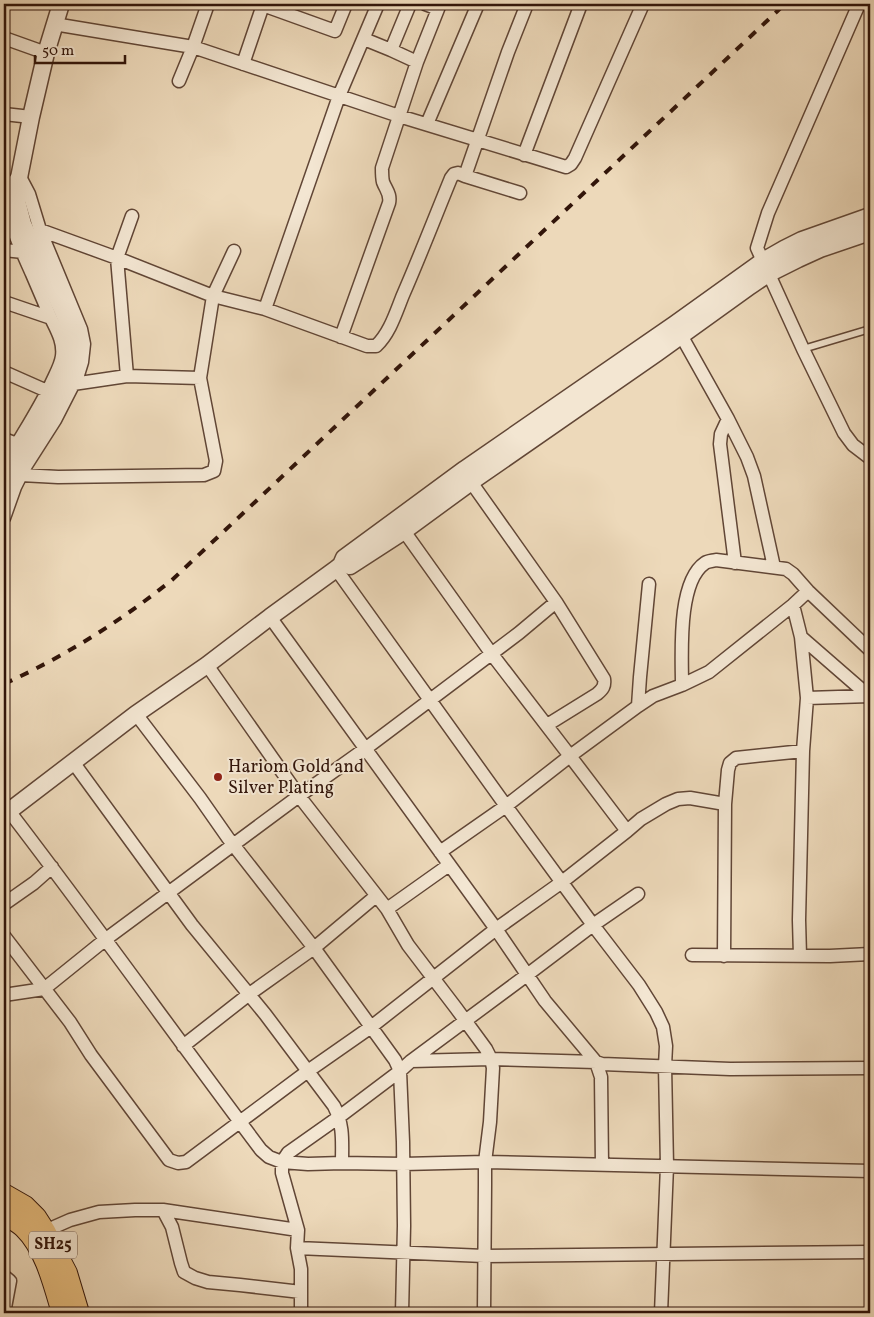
<svg xmlns="http://www.w3.org/2000/svg" width="874" height="1317" viewBox="0 0 874 1317" font-family="Vollkorn,serif">
	<rect width="100%" height="100%" fill="#edd9ba"/>
	<filter id="stains"><feTurbulence type="fractalNoise" baseFrequency=".004" numOctaves="4"/><feColorMatrix values="0 0 0 0 .2 0 0 0 0 .09 0 0 0 0 .02 0 0 0 .5 -.17"/></filter>
	<radialGradient id="worn" r=".72"><stop offset=".6" stop-color="#630" stop-opacity="0"/><stop offset="1" stop-color="#630" stop-opacity=".3"/></radialGradient>
	<g fill="none" stroke-linecap="round" stroke-linejoin="round">
		<defs>
			<path id="service" d="M803,349l67,-20"/>
			<path id="minor" d="M260,4l75,27 11,-27
				M410,4l-19,46 26,12 23,-58
				M425,4l13,5
				M859,4l-91,209 -11,35 46,101 41,84 9,12 17,13
				M54,24l139,23 206,69 167,51 5,-3 4,-6 68,-154
				M4,38l42,15
				M364,39l27,11
				M243,64l20,-59
				M179,81l14,-34 15,-43
				M4,114l27,3
				M427,124l51,-120
				M524,155l57,-151
				M465,176l55,17
				M132,216l-15,42 10,118 73,2 13,-82 21,-45
				M40,230l77,28 96,38 52,13 102,37h9c14,-13 20,-34 27,-51 17,-39 32,-78 48,-117l3,-4 4,-1 7,3 43,-124 19,-48
				M4,250l19,2
				M4,302l47,16
				M265,309l74,-213 39,-92
				M677,328l51,91 19,38 7,19 20,91
				M341,337l48,-134c2,-9 -3,-13 -6,-21 -1,-4 -1,-9 -1,-14l35,-106
				M4,372l43,19
				M73,384l54,-8
				M728,419l-7,15 -1,10 15,119
				M4,439l13,5
				M4,467c15,-28 33,-54 47,-83 4,-9 10,-19 11,-28 2,-15 -6,-27 -12,-40 -6,-14 -12,-28 -18,-42 -10,-23 -26,-54 -24,-80 1,-7 7,-14 11,-19l10,19 11,36 41,99 3,15 -2,18 -4,13 -23,45 -30,47 -10,20 -11,31
				M21,475l37,2 146,-2 10,-4 2,-10 -16,-83
				M471,482l85,120 48,77c1,7 -1,10 -7,15l-50,31
				M404,531l87,122 79,103 -64,50 -66,46
				M336,569l170,237 87,119 46,60 17,27 7,15 3,19 -1,20 2,100 -6,147
				M793,605l8,32 6,61 -4,53 -4,169 1,36
				M270,617l226,312 49,72 51,61 5,15 1,88
				M801,637l69,60
				M207,665l92,131 88,113 21,36 48,63 30,41 5,10 2,9 -3,54 -5,40v23l-1,128
				M682,685c0,-30 -5,-103 23,-122 3,-2 7,-2 11,-3l70,9 7,5 15,17 62,59
				M807,698l63,-2
				M638,706l2,-29 9,-93
				M136,714l64,84 28,40 86,110 81,112 5,11 3,71 1,84 -2,87
				M73,762l119,163 73,89 69,92c10,20 8,35 8,57
				M9,811c86,112 167,226 252,339l8,7 13,5 26,2 34,-1 61,1 82,-2 385,9
				M627,831l-57,-75 68,-50 15,-10 29,-11 27,-13 84,-67 15,-14
				M4,904l30,-21 18,-16
				M387,909l62,-44
				M4,936l66,86 21,33 78,105 9,3 8,-1 122,-91 63,-44 125,-98 66,-47 65,-51 14,-12 25,-15 12,-5 12,-1 35,6
				M692,955l138,1 40,-2
				M724,956l1,-152 3,-34 2,-7 6,-5 67,-7
				M4,995l40,-6 62,-50 193,-143 66,-47 154,-116 37,-31
				M183,1046l65,-51 66,-47 62,-52
				M411,1061l80,-2 105,3 6,2 128,5 140,-1
				M163,1210l9,17 9,36 3,9 11,6 13,4 32,3 61,7
				M45,1231l25,-11 29,-8 36,-2h28l135,20
				M297,1248l187,8 386,-4
				M4,1276l6,5 -6,32
				M301,1313v-44l-4,-21 1,-18 -16,-57v-11l6,-9 51,-36 61,-46 11,-10 116,-86 66,-50 45,-31"/>
			<path id="tertiary" d="M4,490l12,-25 45,-76 12,-28 1,-13 -1,-12 -9,-22 -41,-90 -6,-23v-13l14,-71 15,-64 15,-49
				M348,565l2,1 54,-35 67,-49 186,-129 93,-67 18,-12 30,-15 22,-10 50,-17
				M4,815l132,-101 71,-49 63,-48 66,-48 5,-4 3,-7 121,-89 210,-145 88,-63 21,-12 18,-9 68,-24"/>
			<path id="primary" d="M4,1194l21,12 11,11 9,14 22,42 12,40
				M4,1215c7,4 14,7 20,13 21,20 30,58 38,85"/>
		</defs>
		<use href="#service" stroke="#614636" stroke-width="9"/>
		<use href="#minor" stroke="#614636" stroke-width="15"/>
		<use href="#tertiary" stroke="#614636" stroke-width="19"/>
		<use href="#primary" stroke="#32150a" stroke-width="22"/>
		<use href="#service" stroke="#f3e6d2" stroke-width="6"/>
		<use href="#minor" stroke="#f3e6d2" stroke-width="12"/>
		<use href="#tertiary" stroke="#f3e6d2" stroke-width="16"/>
		<use href="#primary" stroke="#e6bc7d" stroke-width="20"/>
		<path stroke="#32150a" stroke-width="4" stroke-dasharray="9 9" stroke-linecap="butt" d="M4,684c63,-29 114,-61 168,-104l613,-576"/>
	</g>
	<circle fill="#8f2418" stroke="#f3e6d2" stroke-width="2" cx="218" cy="777" r="5"/>
	<g text-anchor="middle" dominant-baseline="central" stroke-width="4" stroke-linejoin="round" paint-order="stroke">
		<rect fill="#f3e6d2" stroke="#6c5446" stroke-width="1" x="29" y="1231.5" width="48" height="27" rx="4"/>
		<g font-size="16" font-weight="bold" fill="#32150a">
			<text x="53" y="1245">SH25</text>
		</g>
		<g font-size="18" fill="#32150a" stroke="#f3e6d2" text-anchor="start">
			<text x="228" y="767">Hariom Gold and<tspan x="228" dy="21">Silver Plating</tspan></text>
		</g>
	</g>
	<rect width="874" height="1317" fill="none" stroke="#edd9ba" stroke-width="20"/>
	<rect x="5" y="5" width="864" height="1307" fill="none" stroke="#32150a" stroke-width="2.5"/>
	<rect x="10" y="10" width="854" height="1297" fill="none" stroke="#32150a"/>
	<path d="M35 55v8h90v-8" fill="none" stroke="#32150a" stroke-width="2.5"/>
	<text x="42" y="55" font-size="15" fill="#32150a" stroke="#f3e6d2" stroke-width="4" paint-order="stroke">50 m</text>
	<rect width="100%" height="100%" filter="url(#stains)"/>
	<rect width="100%" height="100%" fill="url(#worn)"/>
</svg>
